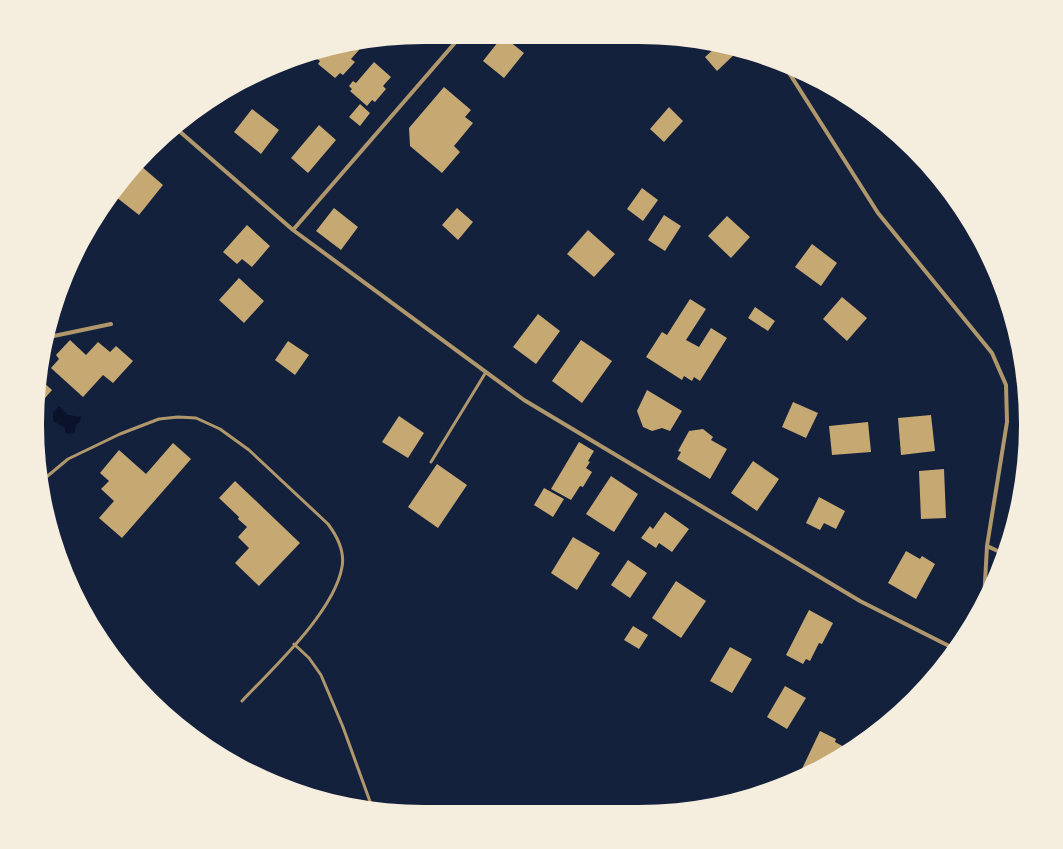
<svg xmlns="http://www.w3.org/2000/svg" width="1063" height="849" viewBox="0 0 1063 849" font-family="'Fira Sans Condensed',sans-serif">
	<rect width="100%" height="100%" fill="#14213d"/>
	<path fill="#0b132b" d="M59,406l9,9 13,2 -1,5 -4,3 -1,7 -7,2 -3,-1v-5l-12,-7v-8z"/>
	<path fill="#c6a872" d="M502,37h2l20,16 -20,25 -21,-17z
		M355,46l4,4 -8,9 4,3 -12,13 -3,-2 -5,5 -17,-14 2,-3 -3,-2 4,-5 3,2 6,-7z
		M715,48l22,4 -20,19 -12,-14z
		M374,62l17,15 -8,9 3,3 -11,13 -3,-2 -5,6 -17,-15 2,-2 -3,-3 4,-5 3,2z
		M444,87l27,23 -6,7 8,6 -19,23 6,6 -18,21 -32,-27 -1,-18z
		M360,104l10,9 -10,13 -11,-9z
		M669,107l14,14 -19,21 -14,-13z
		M252,109l27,21 -18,24 -27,-22z
		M319,125l17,15 -28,33 -17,-15z
		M141,166l22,19 -24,30 -23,-18z
		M642,188l16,12 -15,21 -16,-12z
		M334,208l24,19 -17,23 -25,-19z
		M457,208l16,14 -15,18 -16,-15z
		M664,215l17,11 -16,25 -17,-11z
		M727,216l23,21 -19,21 -23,-22z
		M247,225l23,21 -18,21 -10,-8 -5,5 -14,-12z
		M588,230l27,24 -21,23 -27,-23z
		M812,244l25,19 -16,23 -26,-19z
		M239,278l25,23 -20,22 -25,-23z
		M842,297l25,21 -20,23 -24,-22z
		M690,299l16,10 -20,31 13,7 12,-19 16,10 -27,43 -6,-4 -2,4 -8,-5 -2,4 -36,-23 16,-25 5,3z
		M755,307l20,14 -7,10 -20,-13z
		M538,314l22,17 -24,33 -23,-17z
		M70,340l16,15 12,-13 12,10 6,-6 17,15 -20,22 -10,-8 -20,22 -32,-29 8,-9 -3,-4z
		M581,340l31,21 -30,42 -30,-22z
		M288,341l21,14 -14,20 -20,-15z
		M43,382l9,8 -12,14z
		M647,390l35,21 -12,20 -8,-3 -10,3 -9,-4 -6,-16z
		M793,402l25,11 -12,25 -24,-11z
		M931,415l4,36 -34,4 -3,-37z
		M399,416l25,17 -16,25 -26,-16z
		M868,422l3,30 -39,3 -3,-29z
		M703,429l10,8 -2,3 16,9 -17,30 -33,-20 4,-7 -3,-1 11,-20z
		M579,442l15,9 -6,10 2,1 -4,6 6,4 -9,15 -3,-1 -9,14 -20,-11z
		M173,443l18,16 -69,79 -23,-20 15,-17 -13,-12 8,-8 -9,-8 19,-23 27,24z
		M753,461l26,18 -22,32 -26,-18z
		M437,464l30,21 -29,43 -30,-21z
		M944,469l2,49 -25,1 -2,-48z
		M611,476l27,18 -24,38 -28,-18z
		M235,481l65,62 -41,43 -24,-23 14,-15 -11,-11 9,-10 -9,-8 1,-2 -20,-19z
		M544,488l20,11 -11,18 -19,-12z
		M819,497l26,14 -9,18 -12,-6 -4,7 -14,-7z
		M665,512l24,17 -17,23 -13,-9 -3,5 -15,-10 9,-12 3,3z
		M1013,516v9l-3,8 -2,-1z
		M573,537l27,16 -23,37 -26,-17z
		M906,551l14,8 2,-3 13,8 -19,35 -28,-16z
		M628,560l19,13 -17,25 -19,-13z
		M676,581l30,20 -25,37 -29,-20z
		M809,610l24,13 -11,21 -3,-1 -9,18 -4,-2 -3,5 -17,-9z
		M633,626l15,9 -9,14 -15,-9z
		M730,647l22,12 -20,34 -22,-12z
		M785,686l21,12 -19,31 -20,-12z
		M820,731l16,8 -1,3 13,7 -16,11 -30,14 -2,-1z"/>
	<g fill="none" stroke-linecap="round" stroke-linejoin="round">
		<path stroke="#b1986c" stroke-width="3" d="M431,462l55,-90
			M44,479l24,-20 52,-25 39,-15 19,-2 18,1 24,11 29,21 79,74c9,12 17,27 14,43 -8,45 -68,100 -100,134
			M294,644l15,14 12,17 22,52 29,80"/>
		<path stroke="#b1986c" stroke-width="4" d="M786,68l92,145 114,140 14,32 1,37 -20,124 -3,54
			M178,130l115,100 231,170 336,201 93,47
			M293,230l167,-193
			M49,337l62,-13
			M987,546l15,7"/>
	</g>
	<path d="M0 0H1063V849H0ZM424 44H639A380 380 0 0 1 1019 424V425A380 380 0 0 1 639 805H424A380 380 0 0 1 44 425V424A380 380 0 0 1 424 44Z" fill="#f5edde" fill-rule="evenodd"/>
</svg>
